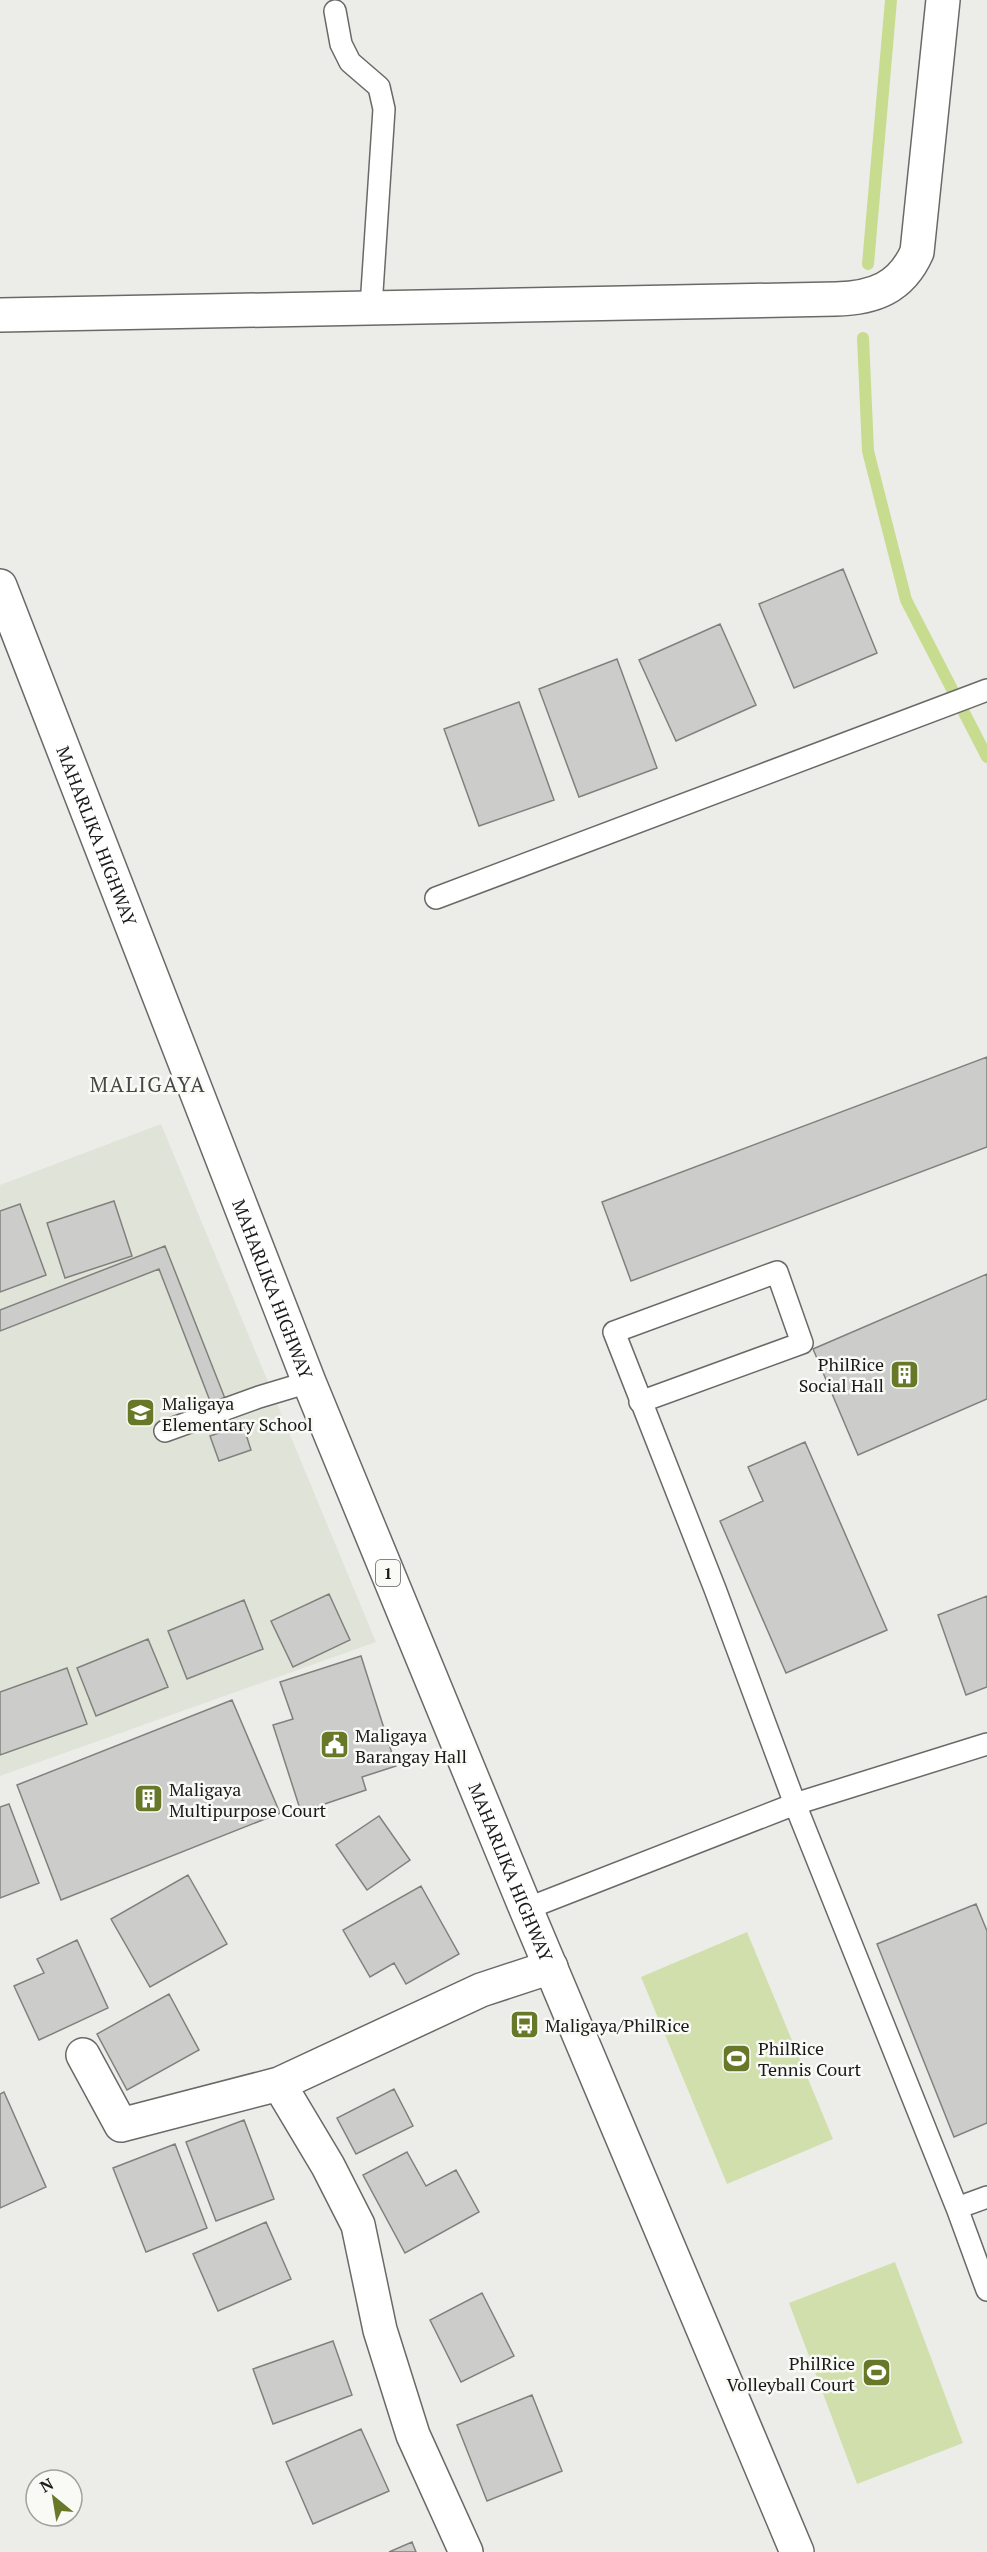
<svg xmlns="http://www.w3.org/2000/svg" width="987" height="2552" viewBox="0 0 987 2552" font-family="'PT Serif',serif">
	<rect width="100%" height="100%" fill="#ecede9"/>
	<path fill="#e0e3d8" d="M161,1124l215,518 -376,134v-591z"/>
	<path fill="#d0dfac" d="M747,1932l86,207 -106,45 -86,-207z
		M895,2262l68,181 -106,41 -68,-181z"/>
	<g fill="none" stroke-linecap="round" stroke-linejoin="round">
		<path stroke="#c7dc8e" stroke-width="12" d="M868,264l23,-264
			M863,338l5,113 38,149 81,157"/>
	</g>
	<path fill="#cccdca" stroke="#80817d" stroke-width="1.5" d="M843,569l34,84 -83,35 -35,-84z
		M720,624l36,81 -80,36 -37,-81z
		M617,659l40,109 -78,29 -40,-108z
		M519,702l35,98 -75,26 -35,-97z
		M987,1057v90l-356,134 -29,-79z
		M114,1201l18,55 -67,22 -18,-55z
		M20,1204l26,71 -46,17v-81z
		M165,1246l61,155 -14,5 -53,-137 -159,62v-21z
		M987,1274v125l-129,56 -45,-106z
		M243,1425l8,25 -32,11 -9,-25z
		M805,1442l82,188 -101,43 -66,-152 43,-20 -15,-34z
		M329,1594l21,46 -57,27 -22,-46z
		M987,1596v91l-21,8 -28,-80z
		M244,1600l19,49 -76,30 -19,-48z
		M148,1639l20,48 -72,29 -19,-48z
		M361,1656l35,110 -34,11 4,13 -65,22 -28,-87 20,-6 -13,-37z
		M67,1668l20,56 -87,31v-63z
		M232,1700l48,113 -219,87 -44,-115z
		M9,1804l30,79 -39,15v-91z
		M379,1816l31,44 -43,30 -31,-45z
		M188,1875l39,69 -77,43 -39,-68z
		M421,1886l38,68 -53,30 -12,-21 -24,14 -27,-47z
		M976,1904l11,27v192l-33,14 -77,-193z
		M77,1940l31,68 -69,32 -25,-54 30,-13 -7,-14z
		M169,1994l30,56 -72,40 -30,-56z
		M394,2089l19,37 -57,28 -19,-36z
		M4,2092l42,95 -46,21v-114z
		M244,2120l30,79 -58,22 -30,-79z
		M175,2144l32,84 -61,24 -33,-84z
		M407,2152l19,34 30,-16 23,42 -74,41 -42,-78z
		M266,2222l25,57 -73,32 -25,-57z
		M482,2293l32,63 -53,26 -31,-62z
		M333,2341l19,54 -79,29 -20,-55z
		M532,2395l30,76 -75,30 -30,-76z
		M361,2429l28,62 -76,33 -27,-62z
		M412,2542l4,10h-27z"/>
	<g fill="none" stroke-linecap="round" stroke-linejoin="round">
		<defs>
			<path id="lane" d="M335,11l6,33 9,18 29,25 5,22 -13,198
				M436,898l551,-208
				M165,1431l94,-34 50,-15
				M987,1744l-192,60 162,404 30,82
				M526,1909l269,-105 -80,-215 -101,-257 163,-60 25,71 -162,59
				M957,2208l30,-11"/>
			<path id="street" d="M0,315l836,-16c38,-1 65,-11 81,-47l26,-252
				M83,2055l38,70 158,-41 49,82 30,59 22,105 33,105 53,117
				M279,2084l202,-94 70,-23"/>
			<g id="highway">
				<path id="s1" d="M0,586l309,796 217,527 271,643"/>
			</g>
		</defs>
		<use href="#lane" stroke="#696a67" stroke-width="24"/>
		<use href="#street" stroke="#696a67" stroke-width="36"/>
		<use href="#highway" stroke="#696a67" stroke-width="36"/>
		<use href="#lane" stroke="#fff" stroke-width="21"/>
		<use href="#street" stroke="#fff" stroke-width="33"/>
		<use href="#highway" stroke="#fff" stroke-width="33"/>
	</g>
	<defs>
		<symbol id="building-square" viewBox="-11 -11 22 22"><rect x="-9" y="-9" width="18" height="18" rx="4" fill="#677928" stroke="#f9faf6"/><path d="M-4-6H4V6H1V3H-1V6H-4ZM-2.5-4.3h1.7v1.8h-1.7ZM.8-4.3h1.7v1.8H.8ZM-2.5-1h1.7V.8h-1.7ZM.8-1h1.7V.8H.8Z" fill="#fff"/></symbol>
		<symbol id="school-square" viewBox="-11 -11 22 22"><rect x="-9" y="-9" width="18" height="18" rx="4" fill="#677928" stroke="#f9faf6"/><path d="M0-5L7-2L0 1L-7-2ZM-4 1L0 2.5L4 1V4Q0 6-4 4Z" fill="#fff"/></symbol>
		<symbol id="civic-square" viewBox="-11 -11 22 22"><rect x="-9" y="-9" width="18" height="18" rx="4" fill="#677928" stroke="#f9faf6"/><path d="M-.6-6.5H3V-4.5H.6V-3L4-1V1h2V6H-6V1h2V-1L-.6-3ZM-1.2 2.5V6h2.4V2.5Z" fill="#fff"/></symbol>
		<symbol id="bus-square" viewBox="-11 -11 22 22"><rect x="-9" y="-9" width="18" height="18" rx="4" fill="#677928" stroke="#f9faf6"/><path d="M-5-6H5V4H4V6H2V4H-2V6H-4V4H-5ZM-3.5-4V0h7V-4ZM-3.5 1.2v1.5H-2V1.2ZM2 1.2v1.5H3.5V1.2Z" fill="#fff"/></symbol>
		<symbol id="stadium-square" viewBox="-11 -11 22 22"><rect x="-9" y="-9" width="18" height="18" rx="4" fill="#677928" stroke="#f9faf6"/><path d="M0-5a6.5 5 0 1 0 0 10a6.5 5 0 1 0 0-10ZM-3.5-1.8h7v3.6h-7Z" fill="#fff"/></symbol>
	</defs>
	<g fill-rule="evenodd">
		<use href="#building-square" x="888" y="1358" width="33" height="33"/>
		<use href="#school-square" x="124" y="1396" width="33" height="33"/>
		<use href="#civic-square" x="318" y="1728" width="33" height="33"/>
		<use href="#building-square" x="132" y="1782" width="33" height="33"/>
		<use href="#bus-square" x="508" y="2008" width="33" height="33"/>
		<use href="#stadium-square" x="720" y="2042" width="33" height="33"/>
		<use href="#stadium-square" x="860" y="2356" width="33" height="33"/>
	</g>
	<g text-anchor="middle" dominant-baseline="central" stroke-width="5" stroke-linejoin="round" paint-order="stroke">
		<rect fill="#f9faf6" stroke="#5d5e5b" stroke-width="1.5" x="376" y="1560" width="24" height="26" rx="4.5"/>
		<g font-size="16" font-weight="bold" fill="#1a1b19">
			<text x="388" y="1573">1</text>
		</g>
		<g font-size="18" fill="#1a1b19" stroke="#f9faf6">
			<text stroke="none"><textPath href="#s1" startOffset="268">MAHARLIKA HIGHWAY</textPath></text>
			<text stroke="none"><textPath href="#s1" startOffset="754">MAHARLIKA HIGHWAY</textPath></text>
			<text stroke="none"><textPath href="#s1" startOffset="1384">MAHARLIKA HIGHWAY</textPath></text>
		</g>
		<g font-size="18" fill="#1a1b19" stroke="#f9faf6" text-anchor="start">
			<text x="884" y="1364" text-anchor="end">PhilRice<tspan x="884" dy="21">Social Hall</tspan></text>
			<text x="162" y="1403">Maligaya<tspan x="162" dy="21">Elementary School</tspan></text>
			<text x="355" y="1735">Maligaya<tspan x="355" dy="21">Barangay Hall</tspan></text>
			<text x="169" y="1789">Maligaya<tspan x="169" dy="21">Multipurpose Court</tspan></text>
			<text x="545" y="2025">Maligaya/PhilRice</text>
			<text x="758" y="2048">PhilRice<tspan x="758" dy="21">Tennis Court</tspan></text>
			<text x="855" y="2363" text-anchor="end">PhilRice<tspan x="855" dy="21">Volleyball Court</tspan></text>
		</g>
		<g font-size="21" letter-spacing="1.5" fill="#464744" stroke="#f9faf6">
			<text x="148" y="1084">MALIGAYA</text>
		</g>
	</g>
	<g transform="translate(54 2498) rotate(330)"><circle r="28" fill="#f9faf6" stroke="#a0a19e" stroke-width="1.5"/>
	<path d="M0-4.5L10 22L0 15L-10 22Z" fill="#677928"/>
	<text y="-9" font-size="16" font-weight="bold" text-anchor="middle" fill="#1a1b19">N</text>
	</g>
</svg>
